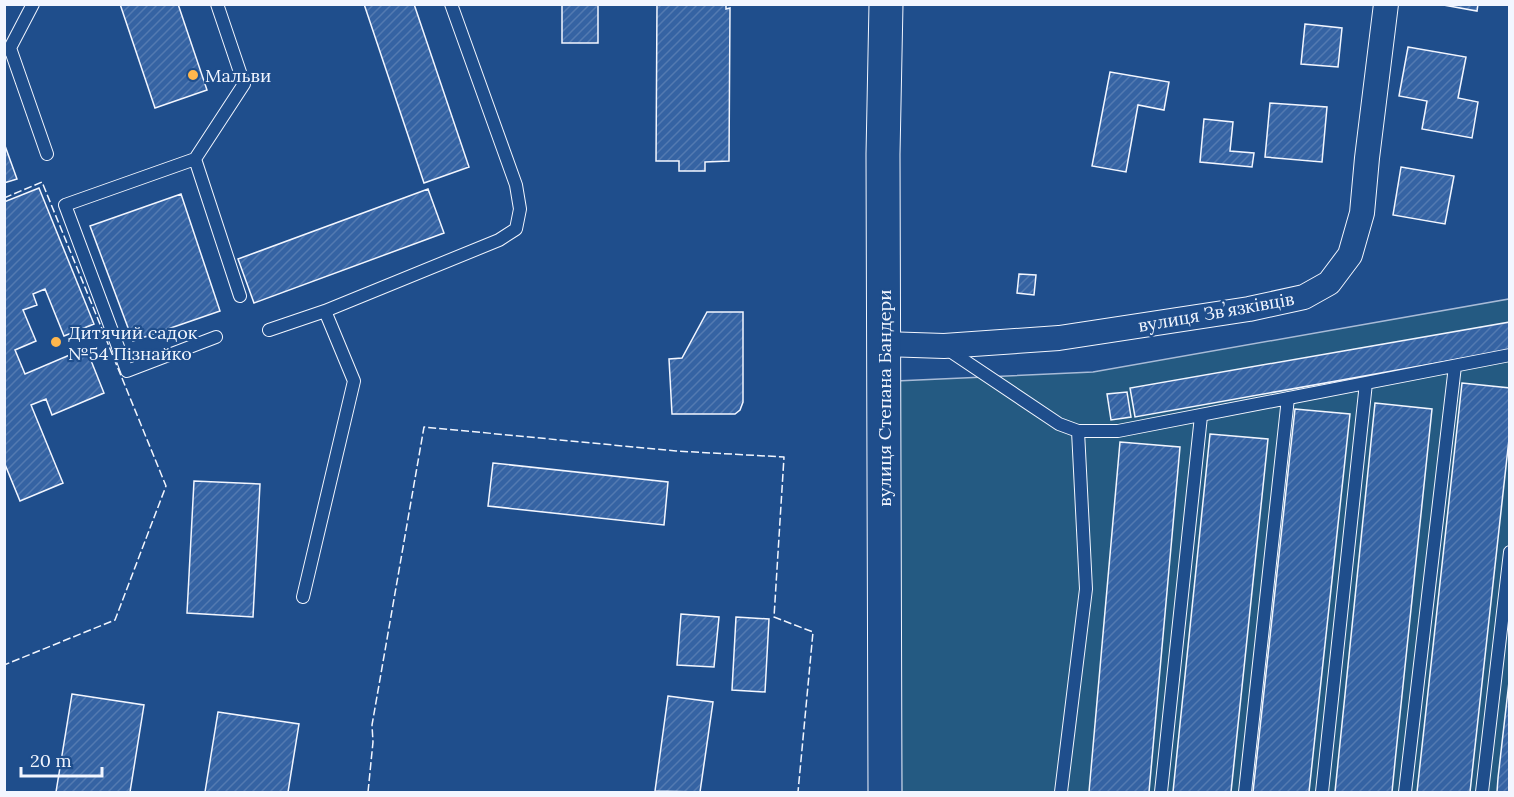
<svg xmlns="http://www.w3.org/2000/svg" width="1514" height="797" viewBox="0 0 1514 797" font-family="Lora,serif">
	<defs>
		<pattern id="building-hatch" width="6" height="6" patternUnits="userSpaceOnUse" patternTransform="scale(1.5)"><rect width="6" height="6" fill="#3563a3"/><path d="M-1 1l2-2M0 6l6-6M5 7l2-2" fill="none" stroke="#537ab1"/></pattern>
	</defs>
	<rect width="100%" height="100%" fill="#1f4e8c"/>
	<path fill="#245a82" stroke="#a8bbd7" stroke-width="1.5" d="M1509,299v493h-612l-1,-411 197,-9z"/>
	<path fill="url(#building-hatch)" stroke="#f2f6ff" stroke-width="1.5" d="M120,4h58l29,86 -52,18z
		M364,4h50l55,163 -45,16z
		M562,4h36v39h-36z
		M657,4h69v5l4,-1 -1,153 -24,1v9h-26v-10h-23z
		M1438,4h40l-1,7z
		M1305,24l37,4 -4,39 -37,-3z
		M1408,47l58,10 -8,41 20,4 -6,36 -50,-9 5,-28 -28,-5z
		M1110,72l59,10 -5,28 -26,-5 -12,67 -34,-6z
		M1270,103l57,4 -5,55 -57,-5z
		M1204,119l29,3 -3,29 24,2 -2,14 -52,-5z
		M4,143l13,36 -13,4z
		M1401,167l53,9 -9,48 -52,-9z
		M39,188l55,136 -30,12 -19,-47 -12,5 4,11 -14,5 13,31 -21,9 10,24 61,-26 18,45 -52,22 -6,-16 -15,6 32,78 -43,18 -16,-39v-260z
		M428,189l16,44 -190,70 -16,-44z
		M181,194l39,117 -87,30 -43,-115z
		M1019,274l17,1 -2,20 -17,-2z
		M707,312h36v90l-3,8 -5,4h-63l-3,-55 13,-1z
		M1510,322v28l-375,67 -5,-29z
		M1462,383l48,5v42l-40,362h-53z
		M1127,392l4,25 -20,3 -4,-26z
		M1375,403l57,6 -37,353 -3,30h-57z
		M1295,409l55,5 -41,378h-56z
		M1210,434l58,5 -37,353h-58z
		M1120,442l60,5 -31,345h-60z
		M493,463l175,19 -4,43 -176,-19z
		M194,481l66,3 -7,133 -66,-4z
		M681,614l38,3 -5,50 -37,-2z
		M736,617l33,2 -4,73 -33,-2z
		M1510,673v119h-13l1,-14z
		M72,694l72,11 -14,87h-74z
		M668,696l45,6 -13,90 -45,-1z
		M218,712l81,12 -11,68h-83z"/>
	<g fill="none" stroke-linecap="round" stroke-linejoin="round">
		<defs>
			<path id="lane" d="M10,48l37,106
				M4,50l6,-2 23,-44
				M195,159l45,137
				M269,330l56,-19 174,-71 17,-11 4,-20 -4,-24 -65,-181
				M216,337l-89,34 -62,-166 130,-46 49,-75 -27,-80
				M947,349l112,75 19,7h40l392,-76
				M303,597l51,-216 -29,-70
				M1061,792l25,-203 -8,-158
				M1161,792l40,-376
				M1245,792l43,-394
				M1322,792l44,-409
				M1405,792l50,-426
				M1482,792l28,-240"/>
			<path id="street" d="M884,344l60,2 115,-8 190,-29 55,-12 25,-14 21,-28 12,-42 5,-55 19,-154"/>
			<path id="secondary" d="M885,792l-2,-638 3,-150"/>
		</defs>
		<use href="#lane" stroke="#f2f6ff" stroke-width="14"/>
		<use href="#street" stroke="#f2f6ff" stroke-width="26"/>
		<use href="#secondary" stroke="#f2f6ff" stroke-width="35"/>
		<use href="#lane" stroke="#1f4e8c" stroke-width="12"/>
		<use href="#street" stroke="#1f4e8c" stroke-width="24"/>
		<use href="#secondary" stroke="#1f4e8c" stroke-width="33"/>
		<path stroke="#f2f6ff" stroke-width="1.5" stroke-dasharray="8 3" stroke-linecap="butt" d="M4,198l38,-16 124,304 -51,134 -111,45
			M368,792l5,-50 -1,-17 52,-298 252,24 108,6 -10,160 39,15 -15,160"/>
	</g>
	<g fill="#ffb74d" stroke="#1f4e8c" stroke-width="2">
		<circle cx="193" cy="75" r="6"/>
		<circle cx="56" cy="342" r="6"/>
	</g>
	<g text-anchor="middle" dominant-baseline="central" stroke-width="4.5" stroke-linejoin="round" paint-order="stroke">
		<g font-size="18" fill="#f2f6ff" stroke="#1f4e8c" text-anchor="start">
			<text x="205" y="75">Мальви</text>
			<text x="68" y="332">Дитячий садок<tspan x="68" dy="21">№54 Пізнайко</tspan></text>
		</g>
		<g font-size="18" fill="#f2f6ff" stroke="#1f4e8c">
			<text transform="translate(1216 312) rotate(-10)">вулиця Звʼязківців</text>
			<text transform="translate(884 398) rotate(-90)">вулиця Степана Бандери</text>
		</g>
	</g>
	<rect width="1514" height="797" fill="none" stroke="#f2f6ff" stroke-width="12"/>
	<path d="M21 767v9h81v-9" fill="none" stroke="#f2f6ff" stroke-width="3"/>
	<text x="30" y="767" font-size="18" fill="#f2f6ff" stroke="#1f4e8c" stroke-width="4.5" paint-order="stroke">20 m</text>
</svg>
